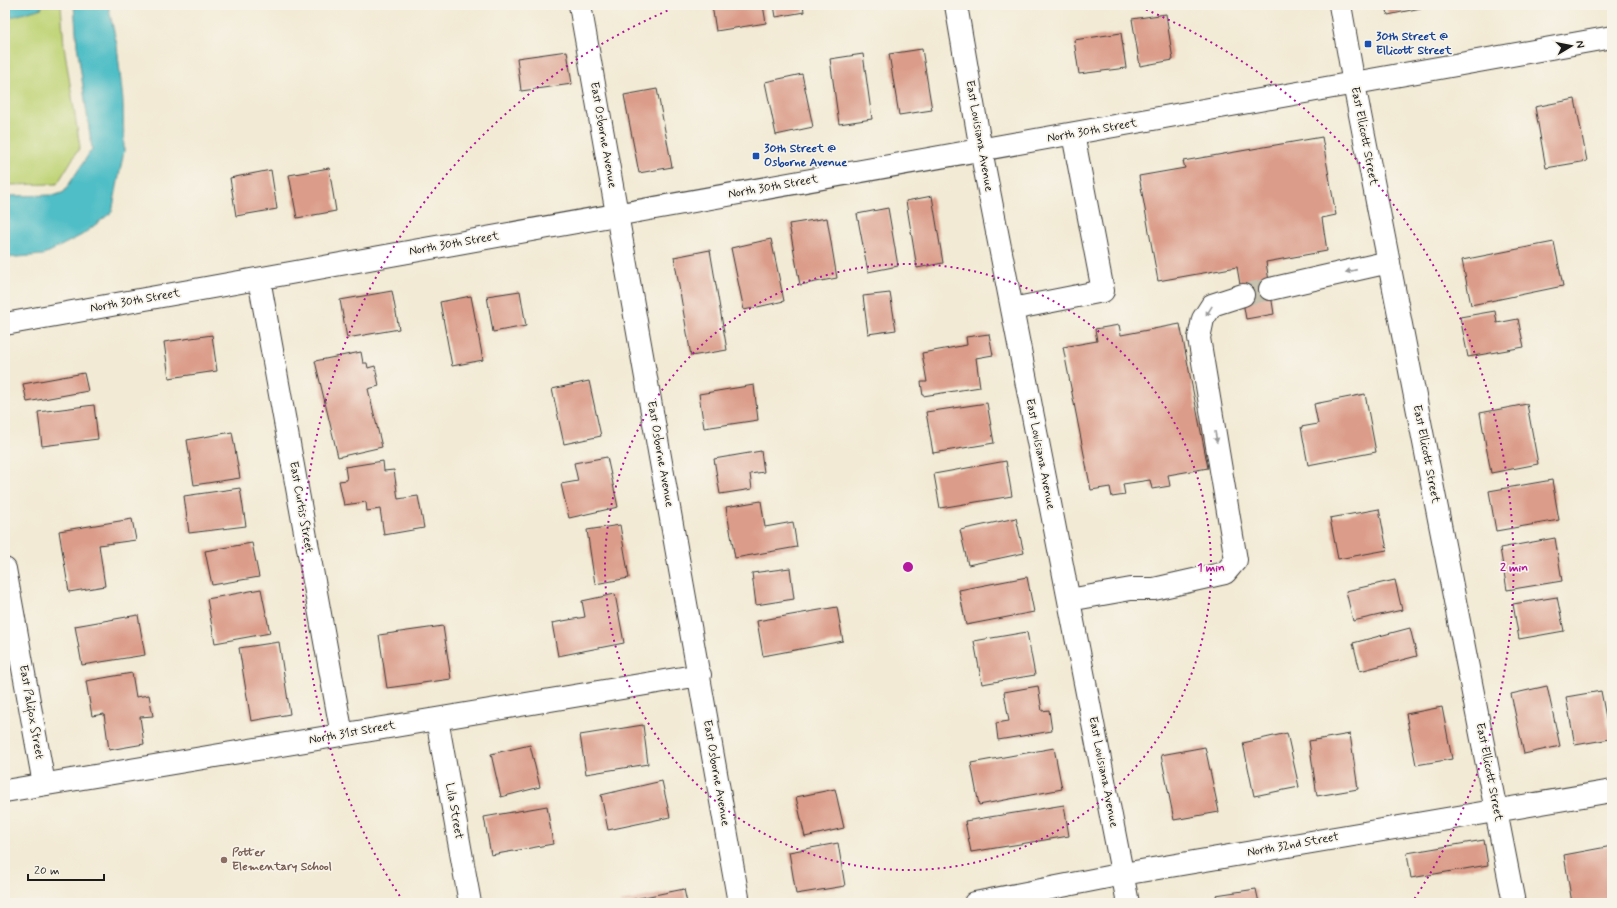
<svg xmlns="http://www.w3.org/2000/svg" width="1617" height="908" viewBox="0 0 1617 908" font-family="Mynerve,sans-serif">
	<rect width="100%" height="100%" fill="#f7f3e8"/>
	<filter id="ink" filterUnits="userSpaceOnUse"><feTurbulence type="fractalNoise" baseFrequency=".025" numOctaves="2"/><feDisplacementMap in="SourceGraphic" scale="8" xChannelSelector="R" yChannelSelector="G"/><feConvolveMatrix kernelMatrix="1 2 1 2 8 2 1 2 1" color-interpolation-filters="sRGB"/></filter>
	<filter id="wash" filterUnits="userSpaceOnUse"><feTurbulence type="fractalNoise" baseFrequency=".012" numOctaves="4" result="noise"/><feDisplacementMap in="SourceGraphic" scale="16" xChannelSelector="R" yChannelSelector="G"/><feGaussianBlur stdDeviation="0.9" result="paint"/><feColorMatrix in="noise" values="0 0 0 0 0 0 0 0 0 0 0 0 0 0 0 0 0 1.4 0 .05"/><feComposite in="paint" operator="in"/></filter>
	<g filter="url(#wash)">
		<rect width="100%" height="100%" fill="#f2ead4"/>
		<path fill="#c0d477" stroke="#6e784a" d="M5,5h56l3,41 16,101 -23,37 -52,1z"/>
		<path fill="#50bec6" stroke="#366d71" d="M5,5h37v3l-37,11z
			M74,5h34l9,40 6,56 1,50 -12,61 -30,23 -39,20 -38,3v-62l51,-1 8,-3 28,-43 -15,-104z"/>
		<g id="blocks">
			<path fill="#db9c89" d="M712,5h51l3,18 -50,8z
				M774,5h29l1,7 -28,5z
				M1386,5h44v1l-42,9z
				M1166,14l7,46 -33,6 -8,-47z
				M1121,33l5,35 -47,6 -5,-34z
				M922,49l10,61 -33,5 -10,-61z
				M567,51l5,33 -51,7 -4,-33z
				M863,54l9,65 -33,5 -9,-65z
				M802,74l11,53 -37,8 -11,-53z
				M657,89l15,78 -33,6 -15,-78z
				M1575,99l12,62 -41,7 -11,-61z
				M1322,137l14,78 -14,3 5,33 -61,11 8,52 -28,5 -9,-52 -79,14 -19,-105 46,-8 -2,-7z
				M329,168l7,43 -39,7 -8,-43z
				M271,170l6,39 -41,7 -6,-38z
				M932,196l11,67 -26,5 -11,-67z
				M888,208l10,58 -30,6 -11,-58z
				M827,218l10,60 -37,7 -11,-61z
				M771,239l13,62 -40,9 -13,-62z
				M1554,242l9,44 -92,19 -9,-45z
				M710,250l17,100 -36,6 -17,-99z
				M392,291l7,38 -52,9 -7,-38z
				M520,291l6,35 -33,6 -6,-36z
				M890,293l6,37 -28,4 -5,-38z
				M471,296l12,64 -31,6 -12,-64z
				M1495,311l2,12 21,-4 6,28 -56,10 -8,-40z
				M1180,324l28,144 -40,7 2,11 -18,3 -2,-9 -27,4 2,11 -13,2 -2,-10 -19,3 -28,-143 34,-6 -2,-12 24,-4 2,10z
				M989,334l4,21 -17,3 4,29 -57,9 -2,-14h6l-5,-29 45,-8 -1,-8z
				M212,335l5,36 -48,7 -5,-36z
				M361,352l2,11h4l1,5 7,-2 4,20 -11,3 14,58 -44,10 -23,-96z
				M84,373l4,18 -61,11 -4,-18z
				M589,381l12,55 -37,8 -12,-55z
				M754,385l4,35 -54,8 -5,-34z
				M1365,394l11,58 -68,13 -7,-38 17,-3 -4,-20z
				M987,403l7,40 -61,10 -7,-41z
				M1527,404l11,60 -47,9 -11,-60z
				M94,405l4,34 -56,7 -4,-34z
				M232,432l8,46 -46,7 -7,-45z
				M761,451l3,21 -14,2 2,15 -32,5 -6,-35z
				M607,457l11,50 -49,11 -8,-34 17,-3 -4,-18z
				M383,461l1,10 10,-1 4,29 20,-3 6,32 -40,7 -4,-26 -13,2 -1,-9 -22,3 -5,-24 8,-1 -2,-13z
				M1006,461l6,35 -72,12 -6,-34z
				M1552,480l7,40 -63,11 -7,-40z
				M240,488l6,38 -57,7 -5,-37z
				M761,501l4,26 28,-5 4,25 -62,11 -9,-51z
				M1379,509l8,41 -49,9 -8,-41z
				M1016,518l8,35 -56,12 -8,-35z
				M132,519l4,21 -37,5 6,41 -36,6 -10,-61z
				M620,525l9,53 -34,6 -8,-54z
				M1555,538l7,43 -55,9 -7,-42z
				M252,543l7,34 -47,8 -7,-34z
				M790,568l4,31 -38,6 -4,-32z
				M1027,577l7,35 -68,13 -7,-35z
				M1395,580l7,30 -49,11 -7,-30z
				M261,589l9,44 -55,10 -8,-44z
				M615,594l9,49 -66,13 -6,-33 33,-6 -3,-16z
				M1557,597l7,34 -45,8 -6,-35z
				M837,607l6,34 -80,15 -6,-35z
				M138,615l7,40 -63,10 -7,-39z
				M443,626l8,53 -64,9 -8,-53z
				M1410,628l7,28 -57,15 -7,-28z
				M1027,632l8,43 -53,9 -8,-43z
				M279,642l11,72 -39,7 -12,-73z
				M132,673l4,24 13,-2 4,21 -13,1 4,27 -35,6 -5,-36 -12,2 -6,-35z
				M1038,686l4,25 7,-1 3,21 -54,9 -2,-17 13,-2 -5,-29z
				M1547,686l13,60 -36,8 -13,-60z
				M1601,691l9,48 -35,6 -9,-48z
				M1442,707l10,52 -36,6 -10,-51z
				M643,725l5,39 -62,10 -6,-39z
				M1287,733l12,54 -45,9 -11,-53z
				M1350,734l8,55 -41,7 -8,-55z
				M530,745l10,42 -39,10 -10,-43z
				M1205,747l14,65 -45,8 -13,-65z
				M1054,748l8,41 -83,16 -8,-42z
				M662,781l8,36 -62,13 -7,-35z
				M835,789l9,39 -39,9 -9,-40z
				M1064,805l5,31 -98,16 -6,-31z
				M547,806l6,38 -62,11 -7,-38z
				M1484,840l4,25 -77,13 -4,-25z
				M838,843l7,43 -49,8 -7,-42z
				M1612,846v57h-40l-8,-48z
				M684,889l3,14h-67v-1z
				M1256,889l3,14h-41l-2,-8z"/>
		</g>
	</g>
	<g filter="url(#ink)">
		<use href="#blocks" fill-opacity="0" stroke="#3c3b38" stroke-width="1"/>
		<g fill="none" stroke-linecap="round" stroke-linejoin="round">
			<path stroke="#c7c1af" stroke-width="22" stroke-dasharray="22 11" stroke-linecap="butt" d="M1243,295l27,-6"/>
			<defs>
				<path id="minor" d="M580,5l159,898
					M956,5l25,145 147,753
					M1340,5l14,79 160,819
					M259,279l83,456
					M1270,289l119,-27
					M1012,309l91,-18 -30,-157
					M5,324l1607,-287
					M5,569l39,215
					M1069,600l62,-11h23l71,-16 11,-13 -37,-222 4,-19 9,-14 31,-10
					M437,719l33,184
					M5,791l695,-116
					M975,903l148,-29 489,-83"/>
			</defs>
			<use href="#minor" stroke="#3c3b38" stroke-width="24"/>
			<use href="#minor" stroke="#fff" stroke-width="22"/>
		</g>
		<defs><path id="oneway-solid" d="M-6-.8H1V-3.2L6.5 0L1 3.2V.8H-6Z"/></defs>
		<g fill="#999">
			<use href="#oneway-solid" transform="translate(1351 271) rotate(167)"/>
			<use href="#oneway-solid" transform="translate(1209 311) rotate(122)"/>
			<use href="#oneway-solid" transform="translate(1216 437) rotate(80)"/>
		</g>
	</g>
	<g fill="none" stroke="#b5179e" stroke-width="2" stroke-dasharray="2 4">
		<circle cx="908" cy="567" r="303"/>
		<path d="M403 901A606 606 0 0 1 681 5M1135 5A606 606 0 0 1 1413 901"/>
	</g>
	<g fill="#1a4fb4" stroke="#f7f3e8" stroke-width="1.5">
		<rect x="1364" y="40" width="8" height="8" rx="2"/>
		<rect x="752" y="152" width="8" height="8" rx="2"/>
	</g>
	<circle fill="#8d6e63" stroke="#f7f3e8" stroke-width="1.5" cx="224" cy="860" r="4"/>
	<g text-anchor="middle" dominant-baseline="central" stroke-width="3.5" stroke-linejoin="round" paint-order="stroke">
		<g font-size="12" font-weight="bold" fill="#164399" stroke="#f7f3e8" text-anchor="start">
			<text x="1376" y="37">30th Street @<tspan x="1376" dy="14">Ellicott Street</tspan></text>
			<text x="764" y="149">30th Street @<tspan x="764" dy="14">Osborne Avenue</tspan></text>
		</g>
		<g font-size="12" fill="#1c1c1c" stroke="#f7f3e8">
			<text transform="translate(1092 131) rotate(-10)">North 30th Street</text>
			<text transform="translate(603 135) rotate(80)">East Osborne Avenue</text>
			<text transform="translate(979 136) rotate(80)">East Louisiana Avenue</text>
			<text transform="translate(1364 136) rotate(79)">East Ellicott Street</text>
			<text transform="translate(773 187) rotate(-10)">North 30th Street</text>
			<text transform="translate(454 244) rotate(-10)">North 30th Street</text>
			<text transform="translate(135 301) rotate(-10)">North 30th Street</text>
			<text transform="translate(660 454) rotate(80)">East Osborne Avenue</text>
			<text transform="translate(1040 454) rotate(79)">East Louisiana Avenue</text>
			<text transform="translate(1426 454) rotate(79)">East Ellicott Street</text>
			<text transform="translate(301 507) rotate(80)">East Curtis Street</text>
			<text transform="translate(31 712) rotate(80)">East Palifox Street</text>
			<text transform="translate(352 733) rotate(-10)">North 31st Street</text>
			<text transform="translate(1103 772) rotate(79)">East Louisiana Avenue</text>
			<text transform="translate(1489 772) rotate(79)">East Ellicott Street</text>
			<text transform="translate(716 773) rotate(80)">East Osborne Avenue</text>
			<text transform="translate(454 811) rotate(80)">Lila Street</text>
			<text transform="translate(1293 845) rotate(-10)">North 32nd Street</text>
		</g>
		<g font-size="12" font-weight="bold" fill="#785e54" stroke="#f7f3e8" text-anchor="start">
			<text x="232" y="853">Potter<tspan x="232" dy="14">Elementary School</tspan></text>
		</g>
	</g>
	<circle cx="908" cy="567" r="6" fill="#b5179e" stroke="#f7f3e8" stroke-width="2"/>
	<g font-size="12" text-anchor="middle" font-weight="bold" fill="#b5179e" stroke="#f7f3e8" stroke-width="3.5" stroke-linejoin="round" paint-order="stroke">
		<text x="1211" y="571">1 min</text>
		<text x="1514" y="571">2 min</text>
	</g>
	<rect width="1617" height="908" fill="none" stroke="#f7f3e8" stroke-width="20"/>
	<g transform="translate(1571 46) rotate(80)" stroke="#f7f3e8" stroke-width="3" paint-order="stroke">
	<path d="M0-3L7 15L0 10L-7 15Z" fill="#1c1c1c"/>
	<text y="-6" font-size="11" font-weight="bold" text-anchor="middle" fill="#1c1c1c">N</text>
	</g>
	<path d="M28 874v6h76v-6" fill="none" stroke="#1c1c1c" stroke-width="2"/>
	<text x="34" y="874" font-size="12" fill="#1c1c1c" stroke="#f7f3e8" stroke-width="3" paint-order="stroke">20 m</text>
</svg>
